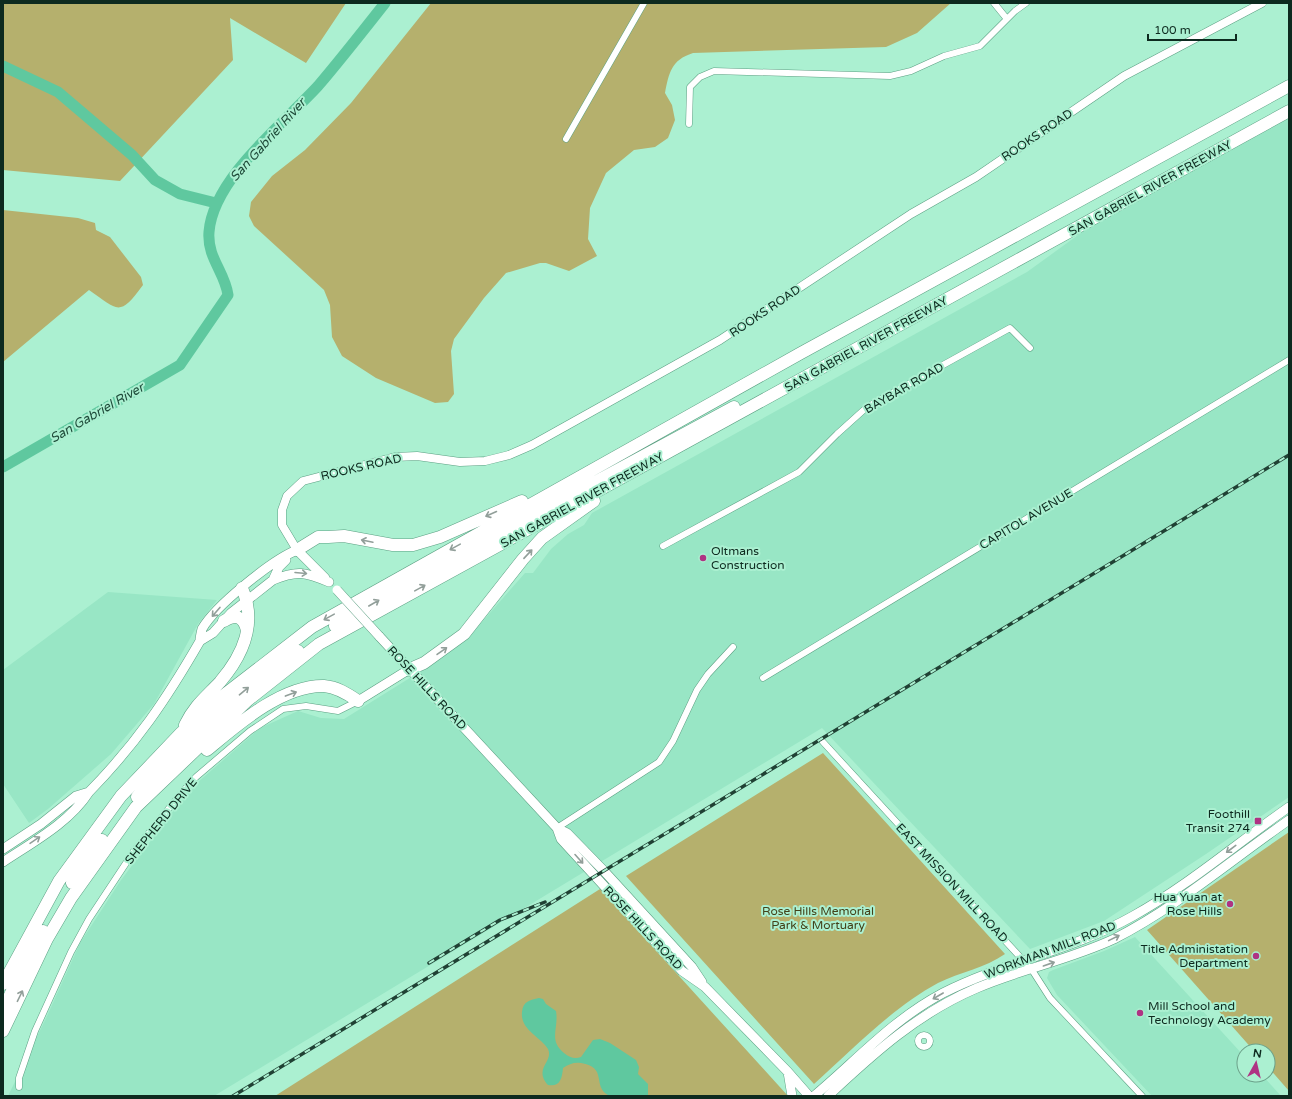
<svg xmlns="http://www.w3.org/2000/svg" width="1292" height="1099" viewBox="0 0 1292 1099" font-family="'Varela Round',sans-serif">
	<rect width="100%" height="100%" fill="#abf0d1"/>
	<path fill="#98e6c5" d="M1289,108v689l-83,57 -102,67 -74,28 -208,-221 -608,368h-206l39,-80 33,-73 41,-63 69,-91 70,-61 38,-17 23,7 23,1 93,-58 45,-39 43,-49h8l18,-24 17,-15 16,-9 8,-12 435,-241 87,-63z
		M108,592l109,8 -19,24 -44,80 -43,50 -63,55 -19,14 -26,-39v-114z
		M1135,937l109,119v19h18l19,21h-129l-95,-101 -10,-17 2,-6 4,-2 51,-19z"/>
	<path fill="#b5b06d" d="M3,3h343l-40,60 -76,-45 3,42 -113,121 -117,-11z
		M431,3h520l-34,30 -31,14 -193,6c-22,7 -24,20 -28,40l7,12 3,15 -7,18 -13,9 -21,3 -28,23 -16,35 -2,31 9,17 -28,15 -23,-8h-6l-34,10 -22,25 -30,41 -3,12 3,43 -6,8 -13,1 -59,-25 -34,-22 -10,-19 -2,-32 -6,-15 -70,-64 -5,-10 2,-14 21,-26 33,-26 46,-47z
		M3,210l75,8 17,5 1,7 14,7 31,40 2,8c-24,33 -25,25 -54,5l-86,72z
		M823,753l182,201c-20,14 -45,18 -67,29 -45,24 -86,67 -124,101l-188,-208z
		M1289,832v259l-21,-24v-16h-14l-107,-121z
		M600,889l188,207h-513z"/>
	<path fill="#5fc89f" d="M539,998l4,1 3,5 10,7c3,18 -8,29 8,42 6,5 11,6 17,4l12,-17 7,-1 10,4 26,17 3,7 -1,7 10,10v12c-8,0 -33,3 -40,-1 -16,-9 0,-28 -27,-32 -7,-1 -12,1 -18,5 -1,11 -3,19 -15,17 -15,-17 6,-23 0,-36 -7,-12 -28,-19 -26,-37 1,-11 8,-12 17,-14z"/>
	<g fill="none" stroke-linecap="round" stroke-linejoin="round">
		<path stroke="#5fc89f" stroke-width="11" d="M3,66l55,26 74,63 23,25 25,14 36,9
			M3,467l177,-102 48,-70c-3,-23 -21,-37 -19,-63 4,-53 74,-108 109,-146 23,-27 45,-55 67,-83"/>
		<defs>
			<path id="minor" d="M994,3l13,16
				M689,124l1,-37 10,-10 14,-6 176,5 21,-5 33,-15 36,-10 35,-35 11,-8
				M566,139l78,-136
				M663,546l136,-74 38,-38 30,-27 143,-79 20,20
				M763,678l526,-318
				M823,742l209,228 18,28 92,98
				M557,828l102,-66 14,-21 24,-51 11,-16 25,-27
				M918 1041a6 6 0 1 1 12 0a6 6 0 1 1-12 0Z
				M19,1087v-9l16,-47 36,-79 18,-33 45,-68 50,-61 12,-13 54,-46 33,-22 23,-3 32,5 20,-10"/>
			<path id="tertiary" d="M297,550l-15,-25v-15l5,-14 16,-15 92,-24 22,-1 43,6 25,-1 24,-6 23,-10 188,-105 191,-126 65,-37 148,-101 138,-73"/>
			<path id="secondary" d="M297,550l28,28
				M273,580c24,-10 32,-8 56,2
				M379,636l178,192 4,11 121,132 23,16 83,85 21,24
				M200,641l13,-8 18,-20 42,-33 6,-13 7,-7
				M358,701l50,-31
				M557,828l10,5 37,38 88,96 10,15
				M3,849l38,-25 35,-28 13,-4
				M3,862c30,-20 66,-39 86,-70 47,-48 77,-92 111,-151 0,-4 1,-8 2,-12 13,-23 70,-69 95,-79
				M788,1072l4,24
				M814,1096c43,-36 78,-76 129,-103 61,-31 130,-43 190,-77 56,-31 104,-73 156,-109
				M828,1096c46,-43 90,-83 149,-108 44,-19 92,-28 137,-49 63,-32 117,-79 175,-119"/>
			<path id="motorway" d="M297,550l21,-13h10l16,-1 49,9h20l27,-8 82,-36
				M224,621c12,-7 19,-5 23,9
				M335,626l116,-66 283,-153
				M408,670l16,-7 40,-29 59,-75 19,-21 52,-37
				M185,725c9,-19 21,-28 35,-43 24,-28 37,-59 22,-94
				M207,750c30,-25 75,-65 117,-64 13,1 24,8 34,15
				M137,797c48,-56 101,-104 161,-146
				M72,883l30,-43
				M3,984l56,-103 62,-85 60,-63 34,-31 97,-75 489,-274 488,-267
				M3,1010l27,-57 13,-22
				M3,1031l44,-92 24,-41 65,-91 112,-107 71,-56 970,-533"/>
		</defs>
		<use href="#minor" stroke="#5ca083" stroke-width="7"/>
		<use href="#tertiary" stroke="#5ca083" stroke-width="9"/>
		<use href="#secondary" stroke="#5ca083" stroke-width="10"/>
		<use href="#motorway" stroke="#5ca083" stroke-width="13"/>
		<use href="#minor" stroke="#fff" stroke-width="6"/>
		<use href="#tertiary" stroke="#fff" stroke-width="8"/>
		<use href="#secondary" stroke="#fff" stroke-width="9"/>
		<use href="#motorway" stroke="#fff" stroke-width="12"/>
		<defs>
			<path id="rail" d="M429,963l71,-43 45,-18
				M233,1096l1056,-641"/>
		</defs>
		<use href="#rail" stroke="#204134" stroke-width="3.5"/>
		<use href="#rail" stroke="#abf0d1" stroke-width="2" stroke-dasharray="6" stroke-linecap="butt"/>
		<defs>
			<path id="secondary-bridge" d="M337,590l42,46"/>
		</defs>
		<use href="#secondary-bridge" stroke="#5ca083" stroke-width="10" stroke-linecap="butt"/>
		<use href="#secondary-bridge" stroke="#fff" stroke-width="9"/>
	</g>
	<defs><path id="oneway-shaft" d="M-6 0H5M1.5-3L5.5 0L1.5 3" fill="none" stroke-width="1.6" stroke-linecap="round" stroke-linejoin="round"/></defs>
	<g stroke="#929f9a">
		<use href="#oneway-shaft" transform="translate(491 514) rotate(156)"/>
		<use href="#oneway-shaft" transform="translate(367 541) rotate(-168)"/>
		<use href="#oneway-shaft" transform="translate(455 547) rotate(151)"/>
		<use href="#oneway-shaft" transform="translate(528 554) rotate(-47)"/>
		<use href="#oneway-shaft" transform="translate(301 573) rotate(5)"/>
		<use href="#oneway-shaft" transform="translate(420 588) rotate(-29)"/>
		<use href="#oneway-shaft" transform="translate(374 603) rotate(-30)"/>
		<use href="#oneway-shaft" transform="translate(216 612) rotate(131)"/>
		<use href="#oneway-shaft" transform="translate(329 617) rotate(151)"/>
		<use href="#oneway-shaft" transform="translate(442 651) rotate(-35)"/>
		<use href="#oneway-shaft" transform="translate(244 691) rotate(-40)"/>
		<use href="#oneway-shaft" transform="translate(291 694) rotate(-20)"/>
		<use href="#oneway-shaft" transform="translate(35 840) rotate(-34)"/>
		<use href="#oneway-shaft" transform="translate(1231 849) rotate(143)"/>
		<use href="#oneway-shaft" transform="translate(579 859) rotate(48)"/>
		<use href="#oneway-shaft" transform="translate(1114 938) rotate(-26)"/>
		<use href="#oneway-shaft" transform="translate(1049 964) rotate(-19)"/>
		<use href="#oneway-shaft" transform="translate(20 996) rotate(-64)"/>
		<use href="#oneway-shaft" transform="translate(938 996) rotate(150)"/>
	</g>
	<g fill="#af3383" stroke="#abf0d1" stroke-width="1.5">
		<circle cx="703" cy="558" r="4"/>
		<rect x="1254" y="817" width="8" height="8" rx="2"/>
		<circle cx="1230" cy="904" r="4"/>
		<circle cx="1256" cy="956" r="4"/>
		<circle cx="1140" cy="1013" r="4"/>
	</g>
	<g text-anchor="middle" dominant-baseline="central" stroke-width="4" stroke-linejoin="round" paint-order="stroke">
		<g font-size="12" fill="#0d2a1f" stroke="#abf0d1">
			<text transform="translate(1037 135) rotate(-34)">ROOKS ROAD</text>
			<text transform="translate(1150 188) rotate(-29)">SAN GABRIEL RIVER FREEWAY</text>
			<text transform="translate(765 311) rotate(-34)">ROOKS ROAD</text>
			<text transform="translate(866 344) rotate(-29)">SAN GABRIEL RIVER FREEWAY</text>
			<text transform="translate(904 388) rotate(-30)">BAYBAR ROAD</text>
			<text transform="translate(361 467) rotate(-13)">ROOKS ROAD</text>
			<text transform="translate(582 500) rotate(-29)">SAN GABRIEL RIVER FREEWAY</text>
			<text transform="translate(1026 519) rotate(-31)">CAPITOL AVENUE</text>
			<text transform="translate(427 688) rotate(47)">ROSE HILLS ROAD</text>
			<text transform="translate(161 821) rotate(-51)">SHEPHERD DRIVE</text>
			<text transform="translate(952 883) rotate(47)">EAST MISSION MILL ROAD</text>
			<text transform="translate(643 928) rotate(47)">ROSE HILLS ROAD</text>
			<text transform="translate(1050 950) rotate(-21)">WORKMAN MILL ROAD</text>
		</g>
		<g font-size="12" fill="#0d2a1f" stroke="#abf0d1" text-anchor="end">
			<text x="711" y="551" text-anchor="start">Oltmans<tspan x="711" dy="14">Construction</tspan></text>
			<text x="1250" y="814">Foothill<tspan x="1250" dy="14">Transit 274</tspan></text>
			<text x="1222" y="897">Hua Yuan at<tspan x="1222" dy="14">Rose Hills</tspan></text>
			<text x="1248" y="949">Title Administation<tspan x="1248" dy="14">Department</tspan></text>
			<text x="1148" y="1006" text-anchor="start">Mill School and<tspan x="1148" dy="14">Technology Academy</tspan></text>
		</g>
		<g font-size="12" fill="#434119" stroke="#abf0d1">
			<text x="818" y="911">Rose Hills Memorial<tspan x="818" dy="14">Park &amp; Mortuary</tspan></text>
		</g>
		<g font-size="13" font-style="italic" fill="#1f4b3a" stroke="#abf0d1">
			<text transform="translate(268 140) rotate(-48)">San Gabriel River</text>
			<text transform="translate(97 413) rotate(-30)">San Gabriel River</text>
		</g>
	</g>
	<rect width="1292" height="1099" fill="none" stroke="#0d2a1f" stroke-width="8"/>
	<g transform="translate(1256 1063) rotate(8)"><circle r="19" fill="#abf0d1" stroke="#6ca18a"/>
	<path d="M0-3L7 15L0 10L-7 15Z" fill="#af3383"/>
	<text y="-6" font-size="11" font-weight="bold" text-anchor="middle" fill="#0d2a1f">N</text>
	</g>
	<path d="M1148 34v6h88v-6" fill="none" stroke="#0d2a1f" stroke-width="2"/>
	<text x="1154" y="34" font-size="12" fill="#0d2a1f" stroke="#abf0d1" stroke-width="3" paint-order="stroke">100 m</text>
</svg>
